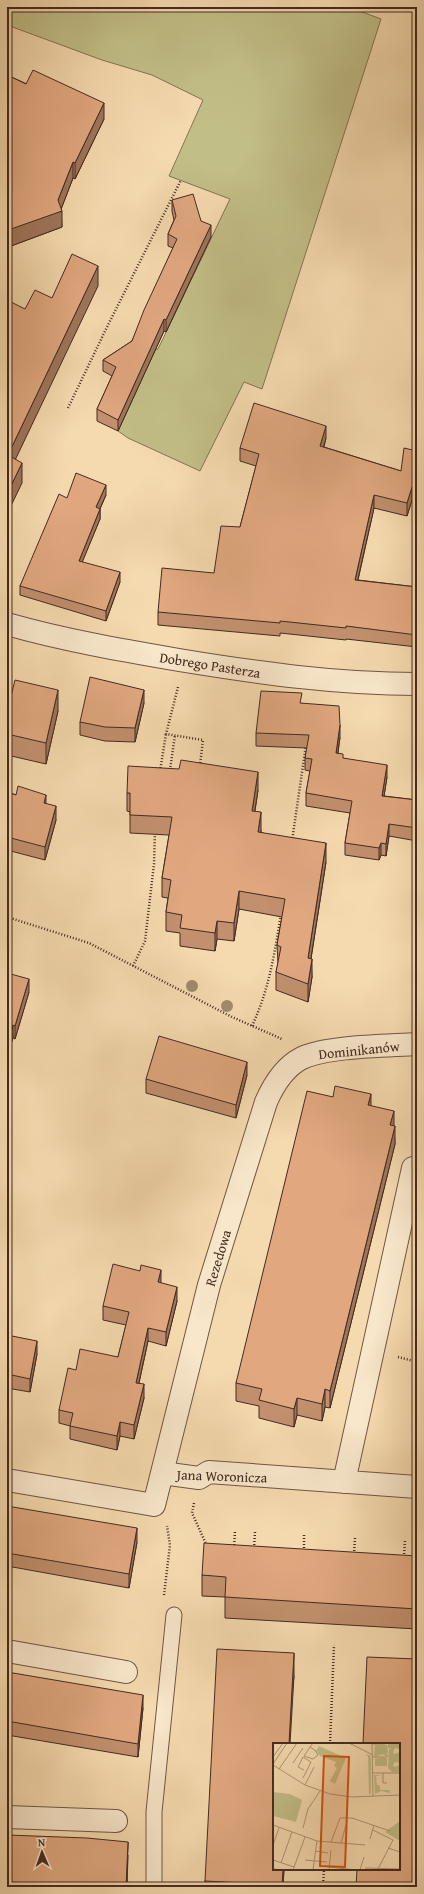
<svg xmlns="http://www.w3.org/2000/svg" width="424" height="1894" viewBox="0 0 424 1894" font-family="'Gentium Book Plus',serif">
	<rect width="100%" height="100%" fill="#f6daaf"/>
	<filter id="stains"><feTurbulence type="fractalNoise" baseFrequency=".005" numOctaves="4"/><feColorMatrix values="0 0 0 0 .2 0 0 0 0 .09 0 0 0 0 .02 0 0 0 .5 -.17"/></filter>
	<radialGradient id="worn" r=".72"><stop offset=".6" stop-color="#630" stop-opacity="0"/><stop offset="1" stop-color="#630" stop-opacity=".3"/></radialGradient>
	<path fill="#c2be87" stroke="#837454" d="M7,7h342l32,12 -119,370 -18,-7 -44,89 -72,-33 -10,-7 37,-81 3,-1 72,-150 -61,-23 34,-76 -51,-25 -50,-15 -95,-35z"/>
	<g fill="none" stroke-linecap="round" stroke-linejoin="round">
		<defs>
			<path id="service" d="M154,1887v-75l20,-197"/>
			<path id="minor" d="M162,1473l37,5 10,-6 208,15
				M7,1480l147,25 55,-220 57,-183c7,-16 18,-35 36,-44 26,-12 85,-12 115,-14
				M344,1482l69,-314
				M7,1651l119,21
				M7,1817l109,4"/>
			<path id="tertiary" d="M7,624c56,16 114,26 172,36 79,13 158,24 238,24"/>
		</defs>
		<use href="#service" stroke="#705644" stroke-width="17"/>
		<use href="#minor" stroke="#705644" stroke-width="24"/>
		<use href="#tertiary" stroke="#705644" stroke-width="24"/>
		<path stroke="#442a20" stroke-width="2.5" stroke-dasharray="1 2" stroke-linecap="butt" d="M68,408l39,-81 74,-147
			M178,687l-12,47 37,6 -3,25
			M170,770l5,-35
			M160,771l6,-37
			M292,841l14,-96
			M7,917l82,26 143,74 50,22
			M133,966l12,-25 9,-77 1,-33
			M252,1026c17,-36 23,-74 29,-113
			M398,1357l19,5
			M194,1503l-2,10 15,33
			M234,1548l1,-17
			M254,1548l1,-16
			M304,1551v-16
			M354,1554l1,-16
			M404,1557l1,-17
			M164,1595l6,-50 -3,-19
			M330,1744l4,-99
			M323,1887l1,-18"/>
		<use href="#service" stroke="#f9e7cb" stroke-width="15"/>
		<use href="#minor" stroke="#f9e7cb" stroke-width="22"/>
		<use href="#tertiary" stroke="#f9e7cb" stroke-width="22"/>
	</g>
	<g fill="#a28a6c">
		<circle cx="192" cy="986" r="6"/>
		<circle cx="227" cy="1006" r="6"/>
	</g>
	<path fill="#c2906e" stroke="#442a20" d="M7,75l97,44 -29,60 -2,-1 -12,31 1,18 -51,19 -4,-2z
		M172,200l29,21 10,16 -45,95 -2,-1 -46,100 -21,-10v-12l15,-33 -9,-5v-11l29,-19 41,-93 -5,-2v-12l6,-14 -2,-9z
		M326,438l-2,9 77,24 16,-20v50l-5,-1 -5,16 -33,-8 -16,72 59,7v60l-71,-8v1l-66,-7v3l-122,-11v-13l56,-39 26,-46 16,-61 -16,-5v-13z
		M106,495l-6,14v10l-18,43 38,20 -14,39 -86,-26v-9l47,-88z
		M144,703l-9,39 -30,-1 -25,-6v-13z
		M302,703l38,34 -2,16 5,5 44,19 -3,19 33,4v41l-28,-5 -3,20 -5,-1 -2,5 -34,-5v-12l5,-30 -44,-7v-13l4,-22 -5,-1v-12l2,-10 -51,-2v-13z
		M58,711l-12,53 -39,-9v-42z
		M258,790l-3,21 6,19v2l65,30 -15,97 1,18 -4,25 -32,-12v-18l2,-9 -1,-18 5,-28 -43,-8 -5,32 -17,-2 -2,12 -35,-5v-13l-14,-2v-19l2,-14 -6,-1v-19l7,-43 -39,-2v-21l-3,-1v-18z
		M7,792l39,12 10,16 -11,40 -38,-10z
		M7,973l22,19 -14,47 -2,-1z
		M247,1075l-11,43 -90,-25v-14z
		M371,1106l23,20 1,18 -65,264 -5,-1 -3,14 -25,-6 -3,12 -35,-9v-12l-23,-5v-18z
		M161,1283l16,18 -11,45 -18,-5 -9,42 5,15 -10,41 -14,-3 -3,14 -47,-11v-13l-11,-3v-13l17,-40 42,-13 8,-32 -23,-5v-14z
		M7,1335l30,19 -7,38 -23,-4z
		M7,1506l130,36 -8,46 -122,-22z
		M417,1556v73l-192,-11v-21l-23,-1v-21z
		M7,1672l136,36 -5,49 -131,-22z
		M294,1676l-20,193h10l-1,18h-78v-6z
		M7,1835l121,20 -1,32h-120z"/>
	<path fill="#9e765a" stroke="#442a20" d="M104,103v16l-29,60v-16z
		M73,162v16l-13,34 2,-1v16l-51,19v-17l47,-29z
		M211,225v12l-45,95v-12z
		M98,266v20l-90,189v-20z
		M164,319v12l-46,100v-11z
		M326,426v12l-6,21v-13z
		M22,463v20l-15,31v-20z
		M106,485v10l-10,22v-10z
		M412,487v13l-5,16v-13z
		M374,495v13l-19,84v-12z
		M100,509v10l-21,51v-9z
		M120,572v10l-14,39v-10z
		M58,690v21l-12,53v-21z
		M144,690v13l-9,39v-14z
		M340,725v12l-4,28v-12z
		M387,765v12l-5,31v-12z
		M258,772v18l-6,39v-18z
		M46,795v13l-2,-5z
		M56,806v14l-11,40v-13z
		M261,812v18l-3,20v-18z
		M389,824v12l-3,20v-12z
		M326,843v19l-18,115v-19z
		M381,843v12l-2,5v-12z
		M239,891v18l-5,32v-18z
		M217,921v18l-2,12v-18z
		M312,959v18l-4,25v-18z
		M29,979v13l-14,47v-13z
		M13,1025v13l-6,19v-13z
		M247,1062v13l-11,43v-13z
		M371,1094v18l-3,-7z
		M394,1111v18l-4,-4z
		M395,1126v18l-65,264v-17z
		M161,1270v13l-3,-1z
		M177,1287v14l-11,45v-14z
		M148,1328v13l-12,55v-13z
		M37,1341v13l-7,38v-13z
		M144,1384v14l-10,41v-14z
		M325,1389v18l-3,14v-17z
		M297,1398v17l-3,12v-18z
		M120,1422v14l-3,14v-14z
		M137,1528v14l-8,46v-14z
		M294,1653v23l-4,68h-1z
		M143,1695v13l-5,49v-13z
		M128,1842l-1,45h-1z
		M283,1869h1l-1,18h-1z"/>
	<path fill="#e1a880" stroke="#442a20" d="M33,70l71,33 -29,60 -2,-1 -15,38 4,11 -51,18 -4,-2v-152l19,9z
		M193,194l8,27 10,4 -45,95 -2,-1 -46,101 -21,-11 19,-42 -13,-7 29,-19 12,-31 33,-71 -9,-5 8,-18 -4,-16z
		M72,254l26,12 -90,189 14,8 -15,31v-184l4,-8 14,7 10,-19 17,8z
		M254,403l72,23 -6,20 81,25 3,-23 13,3v37l-5,-1 -5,16 -33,-8 -19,85 62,7v48l-71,-9v2l-66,-7v2l-122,-11 4,-44 52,5 7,-47 19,1 19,-73 -19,-6z
		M76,473l30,12 -10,22 4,2 -21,52 41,11 -14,39 -86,-25 39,-92 8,4z
		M90,677l54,13 -9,38 -30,-1 -25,-5z
		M15,680l43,10 -12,53 -39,-9v-21z
		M261,691l41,2 -2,10 39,3 1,19 -4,28 7,1v4l44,7 -5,31 35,4v28l-28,-4 -3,20 -5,-1 -2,5 -34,-5 7,-42 -46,-8 6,-34 -7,-1 4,-23 -53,-2z
		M181,760l77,12 -6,39 9,1 -3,20 68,11 -18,115 4,1 -4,25 -32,-12 5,-25 -4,-2 8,-46 -46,-8 -5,32 -17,-2 -2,12 -35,-5 2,-13 -16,-3 5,-32 -9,-2 10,-61 -42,-2v-22h-3l1,-27 51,3z
		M18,786l28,9 -2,8 12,3 -11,41 -38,-10v-45l9,3z
		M7,973l22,6 -14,47 -2,-1 -6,19z
		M159,1036l88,26 -11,43 -90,-26z
		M335,1086l36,8 -3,11 26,6 -4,14 5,1 -65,265 -5,-2 -3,15 -25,-6 -3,11 -35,-9 3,-11 -26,-6 71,-292 26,6z
		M113,1264l27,7 1,-6 20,5 -3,12 19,5 -11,45 -18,-4 -12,55 8,1 -10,41 -14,-3 -3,14 -47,-10 3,-13 -14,-3 9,-42 8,2 4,-21 38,8 11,-45 -26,-6z
		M7,1335l30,6 -7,38 -23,-5z
		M7,1506l130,22 -8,46 -122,-21z
		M204,1543l213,13v53l-192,-12 1,-20 -24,-2z
		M217,1649l77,4 -5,91h-15v125h9l-1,16 -77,-4z
		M367,1657l50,2v228h-61l1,-18h42v-125h-36z
		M7,1672l136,23 -5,49 -131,-23z
		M7,1835l80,3 41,4 -2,45h-23l-18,-2 -78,-3z"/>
	<g text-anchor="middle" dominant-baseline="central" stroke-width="3.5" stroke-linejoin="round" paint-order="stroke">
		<g font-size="14" fill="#442a20" stroke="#f9e7cb">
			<text transform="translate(210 665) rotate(9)">Dobrego Pasterza</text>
			<text transform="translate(359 1050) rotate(-6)">Dominikanów</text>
			<text transform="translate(218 1258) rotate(-73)">Rezedowa</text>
			<text transform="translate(222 1476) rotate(2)">Jana Woronicza</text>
		</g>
	</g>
	<g transform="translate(273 1743)">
		<rect width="127" height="127" fill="#f6daaf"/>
		<path d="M115,0h12v6l-5,-1 -2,4 1,2 6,-2v11l-5,-1 -2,3 1,2 6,-2v7h-8l-4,-4 1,-19 3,-1h-4zM102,2h12l1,8h-3l3,1v4l-5,-4 -9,3zM46,3l27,12 -11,26 -5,-3 7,-13 -3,-2 2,-4 -16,-6 -4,-5zM92,11l5,1 1,4v34l-2,2 -1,-39zM105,15h9v8h-12v-7zM101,32h8l-6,1 1,9 3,1v4h9l1,3 -9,-2 -6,3zM0,49l17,2 12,6 -6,22 -23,-6zM127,78v20l-15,-9z" fill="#c2be87"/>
		<path fill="none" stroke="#af9476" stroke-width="1" d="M40,0l-3,4 6,4M76,0l24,12M99,0l1,53M99,1h13M37,4l-6,9 9,3 5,-4 -3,-5M0,14l10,-14M100,14h13M20,20l10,-15M0,21l14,-21M0,22l32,20 25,9 22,3 48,-2M6,26l18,-26M100,30h27M110,30v10h4M30,35l8,-16 -8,-5 -5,10 6,3M32,42l9,-18M0,82l44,16 48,4M30,85l5,-19 12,-18M100,87l20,10 -15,29M97,96l4,-14M58,99l9,-24h12l38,13M68,100l5,-18M0,102l6,-17M115,105l12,4M42,108l13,2M0,117l21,7M32,117l22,2M8,120l11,-31M56,124l27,3M92,125l35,1M0,126l14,1M20,127l12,-33M40,127l4,-29M56,127l2,-20M87,127l4,-13"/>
		<path fill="#cf520f" fill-opacity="0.15" stroke="#cf520f" stroke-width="2" d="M51,13l25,1 -4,110 -25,-1z"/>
		<rect width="127" height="127" fill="none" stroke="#442a20" stroke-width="2"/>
	</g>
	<rect width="424" height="1894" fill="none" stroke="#f6daaf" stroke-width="24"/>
	<rect x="8" y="8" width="408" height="1878" fill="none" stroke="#442a20" stroke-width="2"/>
	<rect x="12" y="12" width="400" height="1870" fill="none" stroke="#442a20"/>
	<g transform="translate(42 1852) rotate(358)" stroke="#f9e7cb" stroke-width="3" paint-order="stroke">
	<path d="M0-3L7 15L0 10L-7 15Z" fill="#442a20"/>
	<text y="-6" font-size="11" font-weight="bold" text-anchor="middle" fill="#442a20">N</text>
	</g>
	<rect width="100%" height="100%" filter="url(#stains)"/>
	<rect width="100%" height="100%" fill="url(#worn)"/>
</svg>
